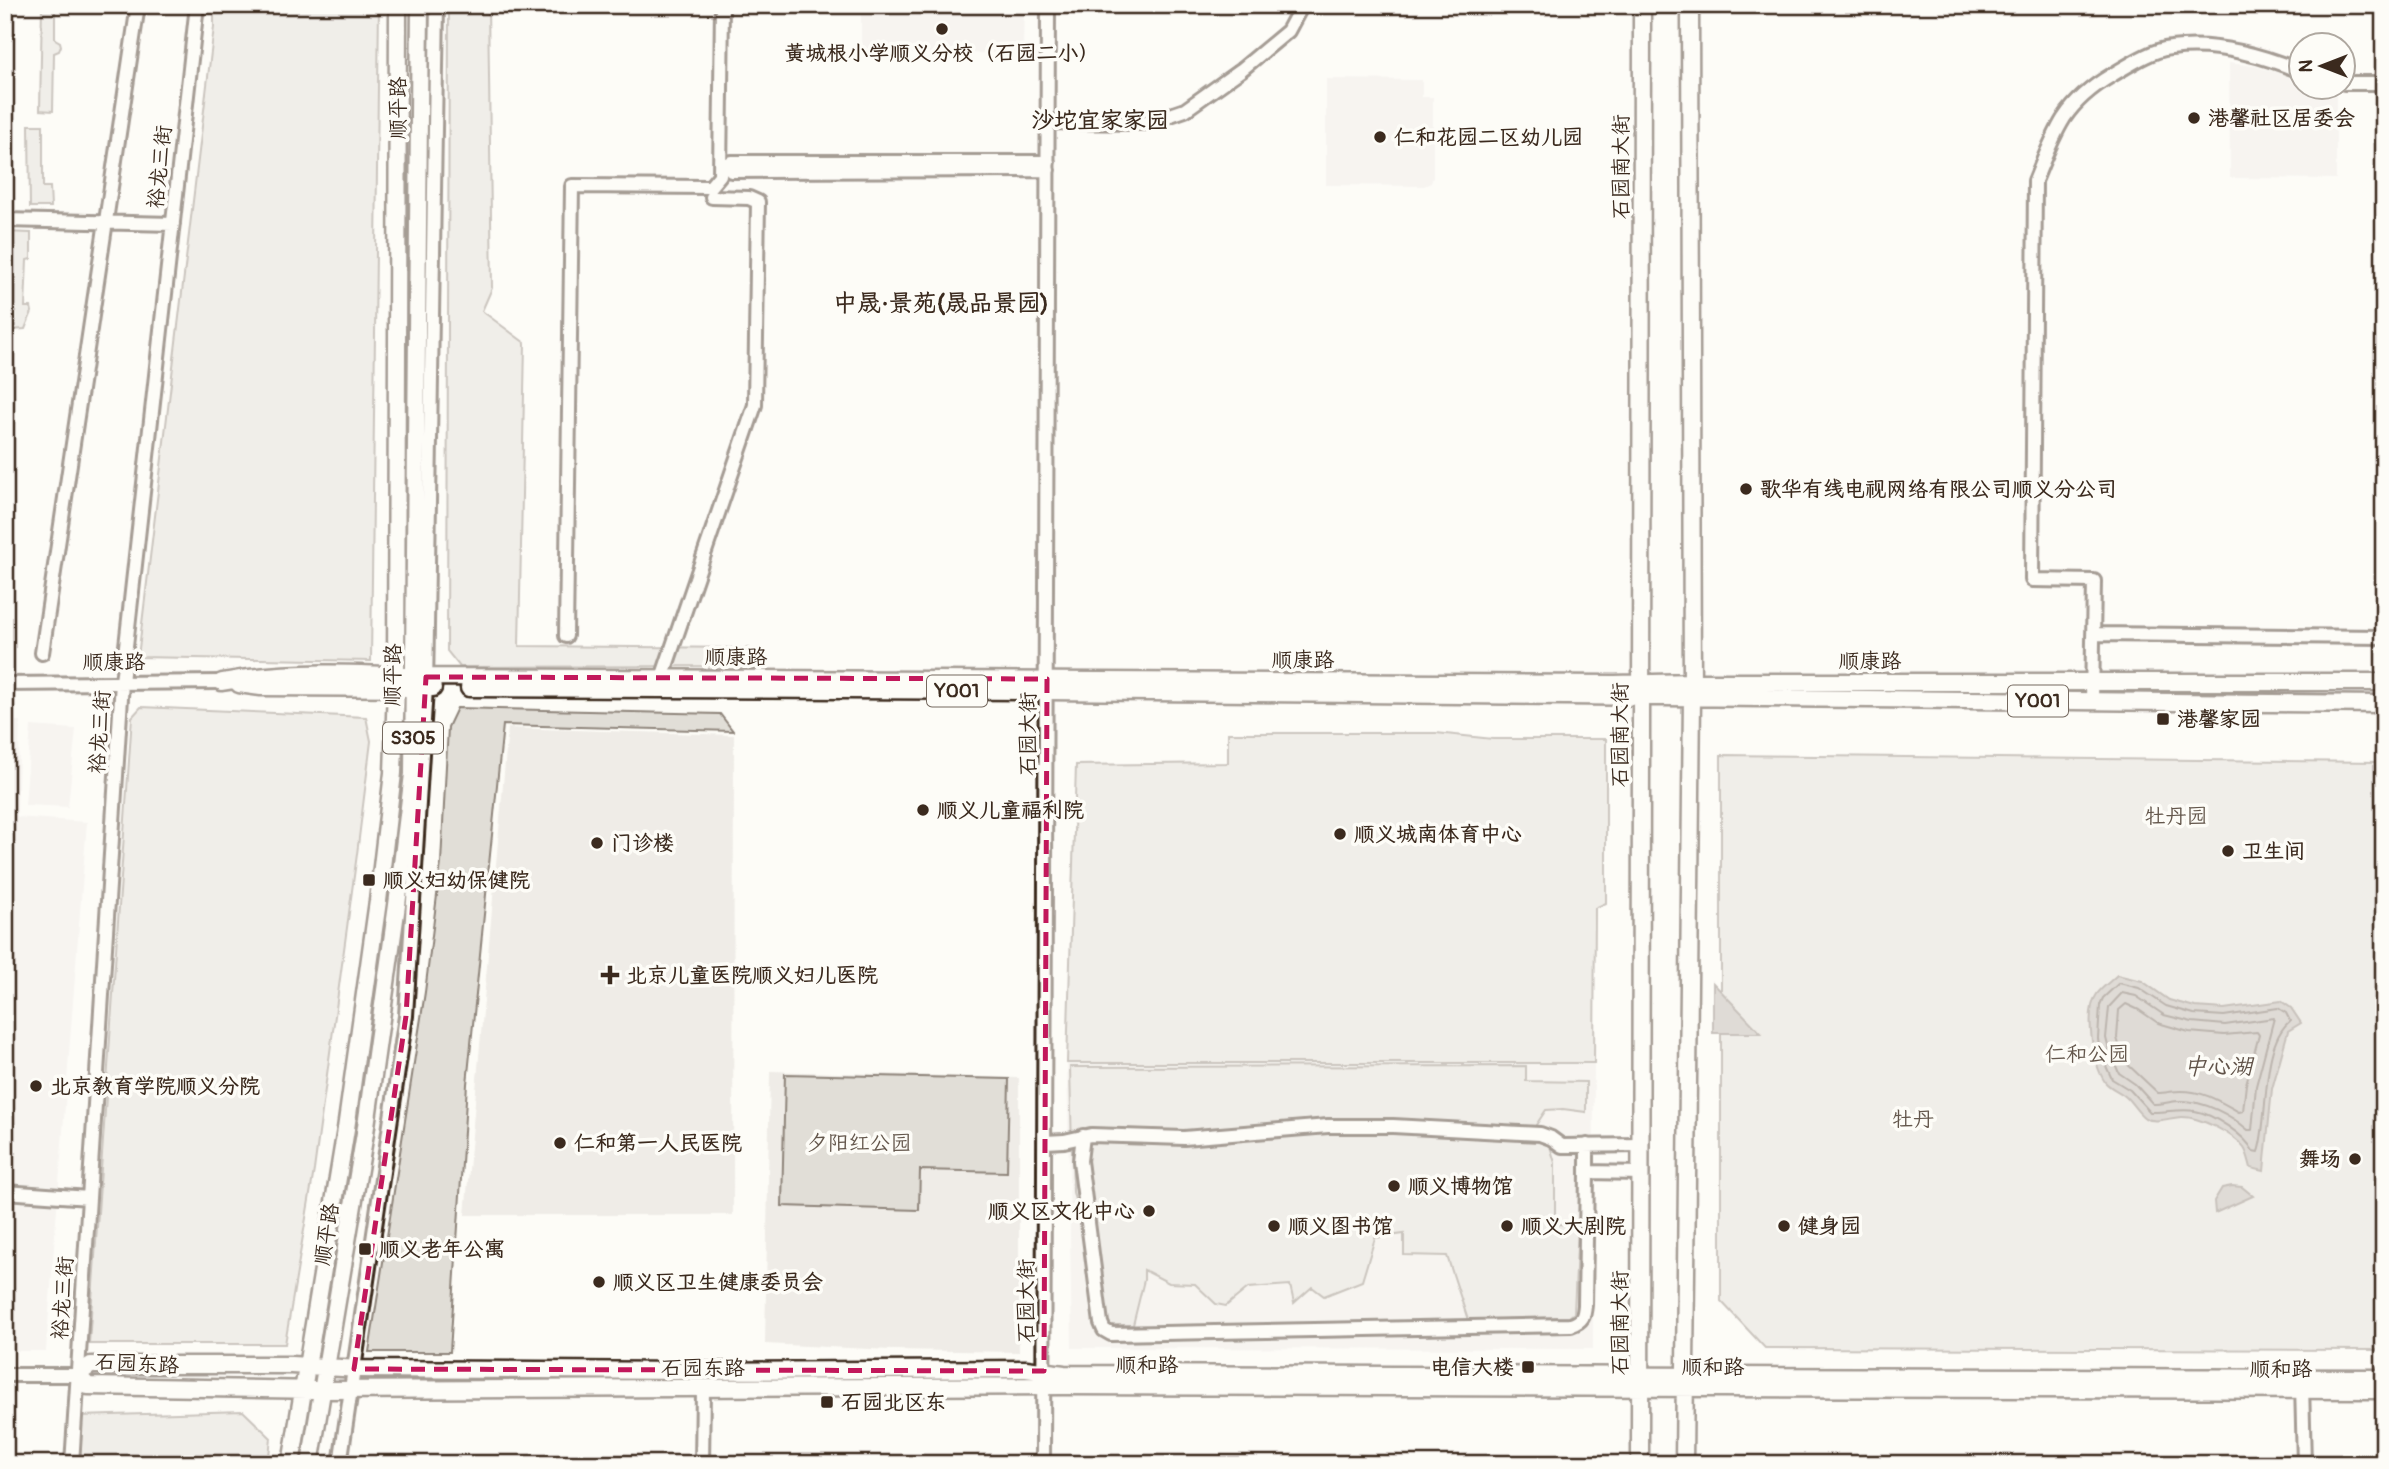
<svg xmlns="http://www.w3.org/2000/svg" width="2389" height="1469" viewBox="0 0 2389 1469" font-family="Pangolin,'LXGW WenKai TC',sans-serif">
	<rect width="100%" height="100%" fill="#fdfcf7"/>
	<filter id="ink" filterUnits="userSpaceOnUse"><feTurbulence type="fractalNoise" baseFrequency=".0143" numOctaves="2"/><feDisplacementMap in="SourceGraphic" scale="14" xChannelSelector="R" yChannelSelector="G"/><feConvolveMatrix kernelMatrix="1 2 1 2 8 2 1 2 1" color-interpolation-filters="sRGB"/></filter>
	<g filter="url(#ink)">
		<path fill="#efece7" d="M861,5h163l-1,48 -162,1z
			M2229,63l26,3 28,8 18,10 1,4 34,6v85l-106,-1z
			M1326,79l96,1v17h11v80l-2,6 -7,3 -98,-1z
			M5,721h15l-3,96 70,5 -41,529h-41z
			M31,726l45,3 -8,78 -43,-2z
			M508,728l226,7 -1,480h-268z
			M1067,1063h527l-1,286 -521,-1z
			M770,1071l249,7v274l-128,-2 -126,-6z"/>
		<path fill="#e1ded7" stroke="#8e847a" stroke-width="2" d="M42,5h13v34l5,3 1,4 -2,5 -5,2 -1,58 -13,-1z
			M214,5h165l-8,656 -233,-4 76,-630z
			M449,5h39l4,283 -10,23 43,32 -6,303 229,2 -1,18 -287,1 -13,-16z
			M29,125h14v62h7l1,20h-21z
			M5,232l26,1v26l-4,1 -2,47h6l1,5 -7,17 -16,1 1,106h-5z
			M141,707l225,10 5,24 -14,113 -43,316 -29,174h-196l43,-627z
			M457,708l263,6 13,17 -230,-6 -36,359 -17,268h-81l56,-360 16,-129 7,-136z
			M1228,733h208l57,6h113v164l-11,5 -1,155h-527l9,-298 152,-2z
			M1721,755l663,7v588l-619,-2 -44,-47z
			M1526,1066v15l60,1v30l-23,-3 -17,1 -10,15 4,15 10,6 5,17v61l23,1 -4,88 -5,4 -101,3 -21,-64 -43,-1v-21l-29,4 -13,43 -38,15 -12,-9 -18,16 -4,-18 -42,3 -22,18 -10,-2 -21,-20 -26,-1 -25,-13v10l-11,45h-26l-34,-133 -3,-125z
			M785,1074l224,5 -2,93 -87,-2 -1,40 -137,-4z
			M243,1411l28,27 -3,26h-190l2,-48z"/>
		<path fill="#bbb4ad" stroke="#887d74" stroke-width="2" d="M2117,975l25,6 27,19 26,7 29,2 57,-8 10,7 10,15 -13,8 -16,58 -8,82 -13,-3c-2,-7 -3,-14 -7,-20 -11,-15 -44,-31 -62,-31 -11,0 -26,7 -37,1 -7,-5 -12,-14 -18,-20 -6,-6 -16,-9 -22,-16 -12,-18 -21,-70 -8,-88 5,-7 14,-13 20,-19z
			M1713,983l48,50h-48z
			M2232,1186l10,1 11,9 -38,17 -1,-12 8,-13z"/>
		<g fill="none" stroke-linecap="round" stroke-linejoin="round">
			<path stroke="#6e6157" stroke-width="2" d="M2119,983l20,5 27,18 28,8 30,2 54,-8 8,5 4,8c-30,24 -21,98 -32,131l-5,-1c-8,-16 -40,-37 -58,-40 -15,-3 -30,2 -45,1l-20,-22 -18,-11 -12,-26 -2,-14 2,-34 3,-7z
				M2122,993l14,3 28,19 28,7 33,3 49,-7 -18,68 -4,44h-4c-17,-15 -43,-29 -67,-29 -9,0 -18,3 -28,3l-18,-20 -16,-11 -10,-23 -3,-12 3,-31z
				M2126,1004l13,6 19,13 31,9 35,3 33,-3 2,3 -13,49 -3,27 -4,1c-20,-11 -35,-21 -58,-21 -8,0 -16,2 -23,2l-34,-32 -7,-23 2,-28z"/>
			<defs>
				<path id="minor" d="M2344,83h40
					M1048,122l99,1 38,-13 56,-40 47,-39 14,-26
					M1048,162h-317v9l317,-1
					M5,220l168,4
					M2094,634l290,3
					M566,636l6,-450 138,1 10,-12 2,-170
					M42,653l96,-648
					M662,678l93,-273 3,-203 -9,-4 -37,-1
					M5,684l217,-2
					M2092,702l2,-121 -62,-1 3,-399c9,-22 17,-44 29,-63 12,-18 31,-33 48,-43 17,-10 39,-25 59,-27 43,-6 91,7 131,24
					M1083,1136l-3,25 21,162 3,7 7,4 460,-9c12,-4 13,-9 14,-20l2,-133 55,1
					M1046,1142l18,-1 27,-6 93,3 144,-12h65l147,8 11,4 11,8 80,-1
					M1587,1145v27
					M5,1192l84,6
					M5,1375h72
					M2302,1384l2,80
					M72,1464l50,-782 75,-677
					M340,1464l66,-448 20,-328 11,-683
					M702,1464l1,-75
					M1043,1464l5,-1459"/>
				<path id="major" d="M222,682c66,-12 137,-9 204,-5l1189,7 77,-2h692
					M239,684l22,3 172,1
					M469,688l578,3 1337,13
					M2384,1378l-1320,-4 -38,-5 -334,2 -333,-2 -68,-4h-200l-14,10 11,11 235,4 741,-4 1320,4
					M291,1464l55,-335 32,-228 15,-128 3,-85 2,-683
					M310,1464l55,-331 32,-228 16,-131 7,-769
					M1640,1464l2,-1459
					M1684,1464l8,-766 -2,-693"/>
			</defs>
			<use href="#minor" stroke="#3b2a1e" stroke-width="18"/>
			<use href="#major" stroke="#3b2a1e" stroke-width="21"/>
			<use href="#minor" stroke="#fdfcf7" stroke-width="12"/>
			<use href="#major" stroke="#fdfcf7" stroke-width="16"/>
		</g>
	</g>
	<path d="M0 0H2389V1469H0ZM426,677l621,2 -3,692 -690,-2 52,-353z" fill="#fdfcf7" fill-opacity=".55" fill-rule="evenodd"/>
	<path fill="none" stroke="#c2185b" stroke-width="5" stroke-dasharray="14 9" stroke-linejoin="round" d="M426,677l621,2 -3,692 -690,-2 52,-353z"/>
	<g fill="#3b2a1e" stroke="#fdfcf7" stroke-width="2.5">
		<circle cx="942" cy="29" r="7"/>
		<circle cx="2194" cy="118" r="7"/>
		<circle cx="1380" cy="137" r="7"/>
		<circle cx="1746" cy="489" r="7"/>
		<rect x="2156" y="712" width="14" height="14" rx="3.5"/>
		<circle cx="923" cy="810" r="7"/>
		<circle cx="1340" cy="834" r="7"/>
		<circle cx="597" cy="843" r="7"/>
		<circle cx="2228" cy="851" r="7"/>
		<rect x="362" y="873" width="14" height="14" rx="3.5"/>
		<path d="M606.5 964.5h7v7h7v7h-7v7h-7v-7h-7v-7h7z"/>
		<circle cx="36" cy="1086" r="7"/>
		<circle cx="560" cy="1143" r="7"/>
		<circle cx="2355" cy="1159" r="7"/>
		<circle cx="1394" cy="1186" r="7"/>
		<circle cx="1149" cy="1211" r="7"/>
		<circle cx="1274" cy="1226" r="7"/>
		<circle cx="1507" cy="1226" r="7"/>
		<circle cx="1784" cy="1226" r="7"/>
		<rect x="358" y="1242" width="14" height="14" rx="3.5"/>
		<circle cx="599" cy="1282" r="7"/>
		<rect x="1521" y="1360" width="14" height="14" rx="3.5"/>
		<rect x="820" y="1395" width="14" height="14" rx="3.5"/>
	</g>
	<g text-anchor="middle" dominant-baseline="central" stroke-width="7" stroke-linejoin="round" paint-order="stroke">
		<g fill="#fdfcf7" stroke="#75695f" stroke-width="2">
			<rect x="927" y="675.5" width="60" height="31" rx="5"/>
			<rect x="2008" y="685.5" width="60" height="31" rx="5"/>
			<rect x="383" y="722.5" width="60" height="31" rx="5"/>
		</g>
		<g font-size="19" font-weight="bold" fill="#3b2a1e">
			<text x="957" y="691">Y001</text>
			<text x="2038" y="701">Y001</text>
			<text x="413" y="738">S305</text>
		</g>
		<g font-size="21" font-weight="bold" fill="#3b2a1e" stroke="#fdfcf7" text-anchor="start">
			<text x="942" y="53" text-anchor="middle">黄城根小学顺义分校（石园二小）</text>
			<text x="2208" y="118">港馨社区居委会</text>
			<text x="1394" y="137">仁和花园二区幼儿园</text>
			<text x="1760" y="489">歌华有线电视网络有限公司顺义分公司</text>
			<text x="2177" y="719">港馨家园</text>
			<text x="937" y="810">顺义儿童福利院</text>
			<text x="1354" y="834">顺义城南体育中心</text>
			<text x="611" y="843">门诊楼</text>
			<text x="2242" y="851">卫生间</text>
			<text x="383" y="880">顺义妇幼保健院</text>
			<text x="626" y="975">北京儿童医院顺义妇儿医院</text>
			<text x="50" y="1086">北京教育学院顺义分院</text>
			<text x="574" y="1143">仁和第一人民医院</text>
			<text x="2341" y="1159" text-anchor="end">舞场</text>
			<text x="1408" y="1186">顺义博物馆</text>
			<text x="1135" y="1211" text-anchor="end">顺义区文化中心</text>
			<text x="1288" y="1226">顺义图书馆</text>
			<text x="1521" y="1226">顺义大剧院</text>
			<text x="1798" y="1226">健身园</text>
			<text x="379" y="1249">顺义老年公寓</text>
			<text x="613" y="1282">顺义区卫生健康委员会</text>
			<text x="1514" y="1367" text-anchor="end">电信大楼</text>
			<text x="841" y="1402">石园北区东</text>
		</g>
		<g font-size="21" fill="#3b2a1e" stroke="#fdfcf7">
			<text transform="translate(398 108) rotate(-90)">顺平路</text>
			<text transform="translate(160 167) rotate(-84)">裕龙三街</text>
			<text transform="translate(1621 167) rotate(-90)">石园南大街</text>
			<text x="736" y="657">顺康路</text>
			<text x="1303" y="660">顺康路</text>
			<text x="1870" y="661">顺康路</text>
			<text x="114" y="662">顺康路</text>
			<text transform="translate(393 675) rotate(-89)">顺平路</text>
			<text transform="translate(100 732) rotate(-86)">裕龙三街</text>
			<text transform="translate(1028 734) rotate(-90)">石园大街</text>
			<text transform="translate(1620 735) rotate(-90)">石园南大街</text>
			<text transform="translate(327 1234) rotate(-81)">顺平路</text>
			<text transform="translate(63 1298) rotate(-86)">裕龙三街</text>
			<text transform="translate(1026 1301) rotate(-90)">石园大街</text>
			<text transform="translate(1620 1323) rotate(-90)">石园南大街</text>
			<text transform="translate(137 1364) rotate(3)">石园东路</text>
			<text x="1147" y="1365">顺和路</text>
			<text x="1713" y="1367">顺和路</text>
			<text x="703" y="1368">石园东路</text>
			<text x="2281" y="1369">顺和路</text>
		</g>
		<g font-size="21" fill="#64574c" stroke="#fdfcf7">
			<text x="2176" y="816">牡丹园</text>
			<text x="2087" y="1054">仁和公园</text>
			<text x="1913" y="1119">牡丹</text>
			<text x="859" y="1143">夕阳红公园</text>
		</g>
		<g font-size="23" font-weight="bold" fill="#3b2a1e" stroke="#fdfcf7">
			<text x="1100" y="120">沙坨宜家家园</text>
		</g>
		<g font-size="23" font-style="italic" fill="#615349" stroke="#fdfcf7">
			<text x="2218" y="1066">中心湖</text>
		</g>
		<g font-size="24" font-weight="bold" fill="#3b2a1e" stroke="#fdfcf7">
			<text x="941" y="303">中晟·景苑(晟品景园)</text>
		</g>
	</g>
	<rect width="2389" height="1469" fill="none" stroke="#fdfcf7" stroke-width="28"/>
	<rect x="14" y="14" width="2361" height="1441" fill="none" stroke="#3b2a1e" stroke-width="2.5" filter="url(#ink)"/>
	<g transform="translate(2322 66) rotate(270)"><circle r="33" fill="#fdfcf7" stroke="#afa8a0" stroke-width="2"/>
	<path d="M0-5L12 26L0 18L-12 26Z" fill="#3b2a1e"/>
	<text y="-10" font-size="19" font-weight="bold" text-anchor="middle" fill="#3b2a1e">N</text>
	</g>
</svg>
